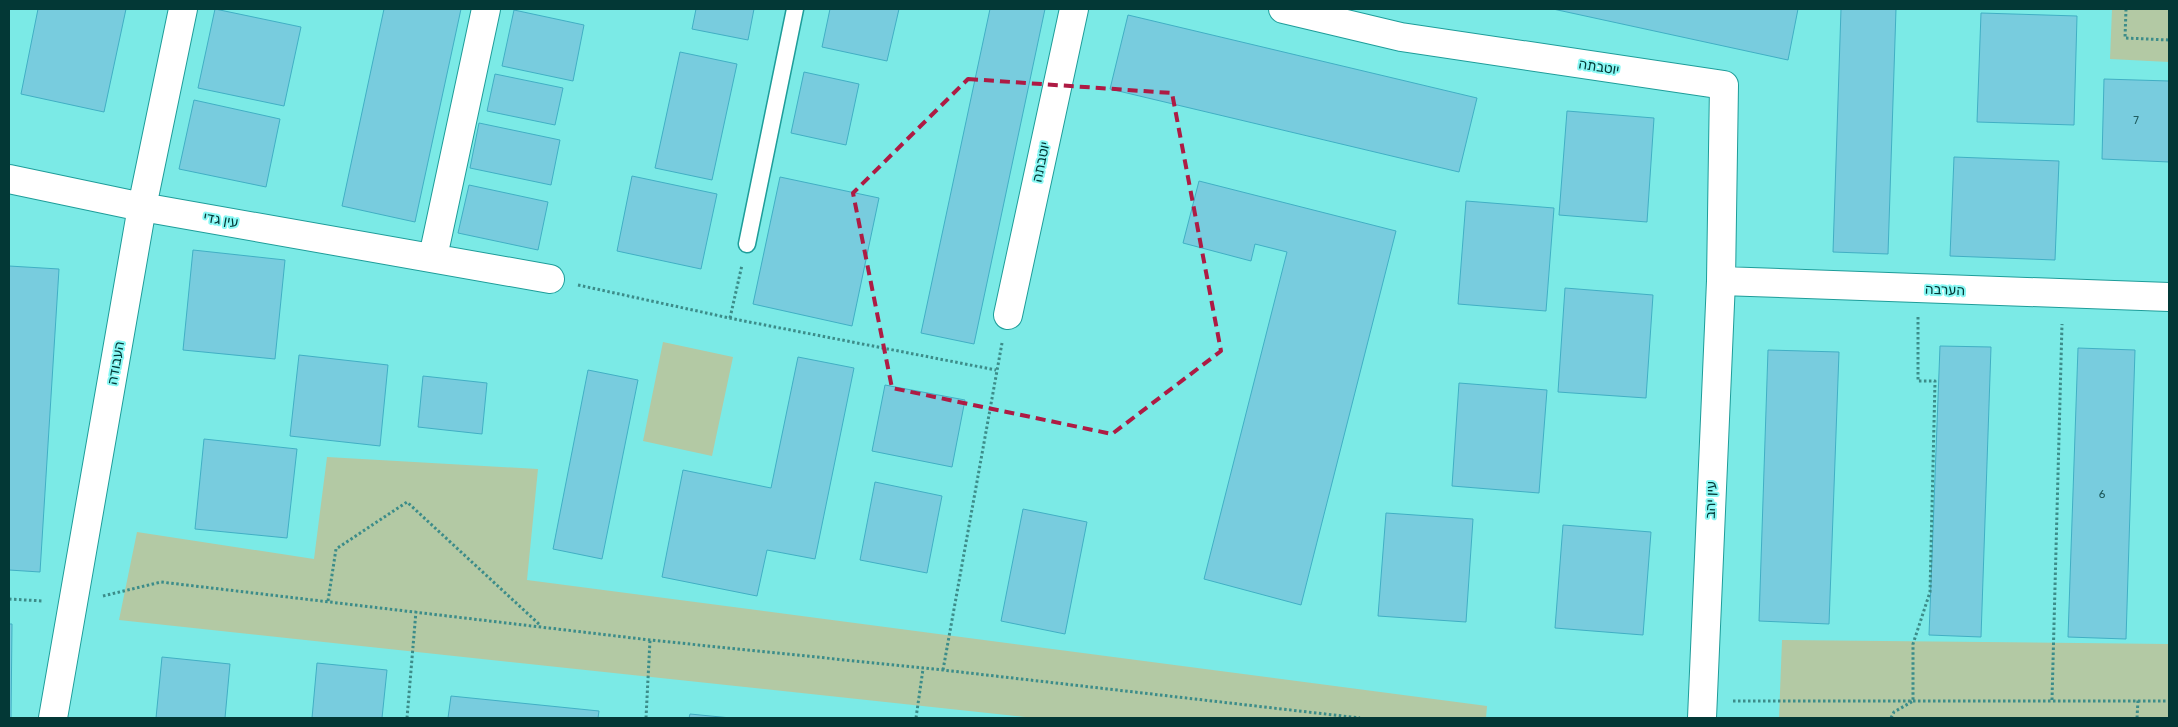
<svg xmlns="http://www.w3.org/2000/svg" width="2178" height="727" viewBox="0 0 2178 727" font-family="Rubik,Heebo,sans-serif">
	<rect width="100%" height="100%" fill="#7beae6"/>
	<path fill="#b3c9a4" d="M2112,9h57v53l-59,-3z
		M663,342l70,15 -21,99 -69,-15z
		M327,457l211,12 -11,111 960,126 -1,12h-452l-915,-98 18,-88 177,27z
		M1782,640l387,4v74h-390z"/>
	<path fill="#78ccde" stroke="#41afc4" d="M38,9h88l-22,103 -83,-18z
		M215,9l86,18 -17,79 -86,-18z
		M384,9h77l-46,213 -73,-16z
		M696,9h58l-6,31 -56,-11z
		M830,9h69l-12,52 -65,-14z
		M990,9h55l-71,335 -53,-11z
		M1553,9h245l-10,51z
		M1841,9h55l-8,245 -55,-2z
		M514,10l70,15 -11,56 -71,-15z
		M1981,13l96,3 -3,109 -97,-3z
		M1128,15l349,83 -18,74 -349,-83z
		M680,52l57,12 -25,116 -57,-12z
		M804,72l55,12 -13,61 -55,-12z
		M495,74l68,14 -8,37 -68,-14z
		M2104,79l65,2v81l-67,-3z
		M194,100l86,19 -14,68 -87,-18z
		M1567,111l87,7 -7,104 -88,-7z
		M479,123l81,17 -9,45 -81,-17z
		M1954,157l105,4 -4,99 -105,-4z
		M632,176l85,18 -16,75 -84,-18z
		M780,177l99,21 -27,128 -99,-22z
		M1199,181l197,50 -95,374 -97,-26 83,-327 -32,-8 -4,17 -68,-18z
		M469,185l79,17 -10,48 -80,-17z
		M1466,201l88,7 -8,103 -88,-7z
		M193,250l92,10 -10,99 -92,-9z
		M9,266l50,3 -19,303 -31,-2z
		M1565,288l88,7 -7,103 -88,-6z
		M1940,346l51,1 -10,290 -52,-2z
		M2078,348l57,2 -9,289 -58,-2z
		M1768,350l71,2 -10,272 -70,-3z
		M299,355l89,10 -8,81 -90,-10z
		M798,357l56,11 -39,191 -48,-9 -10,46 -95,-19 21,-107 88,18z
		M588,370l50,10 -36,179 -49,-10z
		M423,376l64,7 -5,51 -64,-7z
		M1459,383l88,7 -8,103 -87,-7z
		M885,385l80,15 -13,67 -80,-16z
		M204,439l93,10 -10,89 -92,-9z
		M875,482l67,14 -15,77 -67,-13z
		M1023,509l64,13 -22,112 -64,-13z
		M1386,513l87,6 -7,103 -88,-6z
		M1563,525l88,7 -8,103 -88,-7z
		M9,624h3l-1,94h-2z
		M162,657l68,7 -5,54h-69z
		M317,663l70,7 -5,48h-70z
		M451,696l148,15 -1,7h-150z
		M690,714l41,4h-42z"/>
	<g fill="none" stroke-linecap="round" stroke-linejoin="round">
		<defs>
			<path id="service" d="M747,244l48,-235"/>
			<path id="minor" d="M1283,9l118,28 323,48 -3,196 -19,437
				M9,179l133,28 408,72
				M433,257l53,-248
				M1721,281l448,16
				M1008,315l66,-306
				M53,718l89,-511 41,-198"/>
		</defs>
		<use href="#service" stroke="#1e9d9a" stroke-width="19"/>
		<use href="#minor" stroke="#1e9d9a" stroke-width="30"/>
		<path stroke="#3c8c89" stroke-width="3" stroke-dasharray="2.5 2.5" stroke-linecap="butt" d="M2126,9l-1,29 44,2
			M578,285l156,34 262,51
			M730,318l12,-53
			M103,596l58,-14 489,58 293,30 417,48
			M9,599l34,2
			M328,601l8,-52 71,-47 133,123
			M943,670l59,-327
			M2052,700l10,-376
			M1733,701h436
			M407,718l9,-107
			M646,718l4,-78
			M916,718l7,-49
			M1891,718l3,-6 19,-11v-57l17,-52 5,-211h-17v-64
			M2137,718l1,-18"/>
		<use href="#service" stroke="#fff" stroke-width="16"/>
		<use href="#minor" stroke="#fff" stroke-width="28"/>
	</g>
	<path fill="none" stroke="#ae1b44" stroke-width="4" stroke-dasharray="10 6" stroke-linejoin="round" d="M968,79l204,14 49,258 -109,83 -220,-46 -39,-195z"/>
	<g text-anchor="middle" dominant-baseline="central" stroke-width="4" stroke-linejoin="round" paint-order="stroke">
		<g font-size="11" fill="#205d60">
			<text x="2136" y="120">7</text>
			<text x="2102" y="494">6</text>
		</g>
		<g font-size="14" fill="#033836" stroke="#89f8f4">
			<text transform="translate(1599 67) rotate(9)">יוטבתה</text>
			<text transform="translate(1041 162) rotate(-78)">יוטבתה</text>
			<text transform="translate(221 220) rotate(10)">עין גדי</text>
			<text transform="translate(1945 290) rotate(2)">הערבה</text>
			<text transform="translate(116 363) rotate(-80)">העבודה</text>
			<text transform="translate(1711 500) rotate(-88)">עין יהב</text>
		</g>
	</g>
	<rect width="2178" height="727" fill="none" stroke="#033836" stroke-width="20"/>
</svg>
